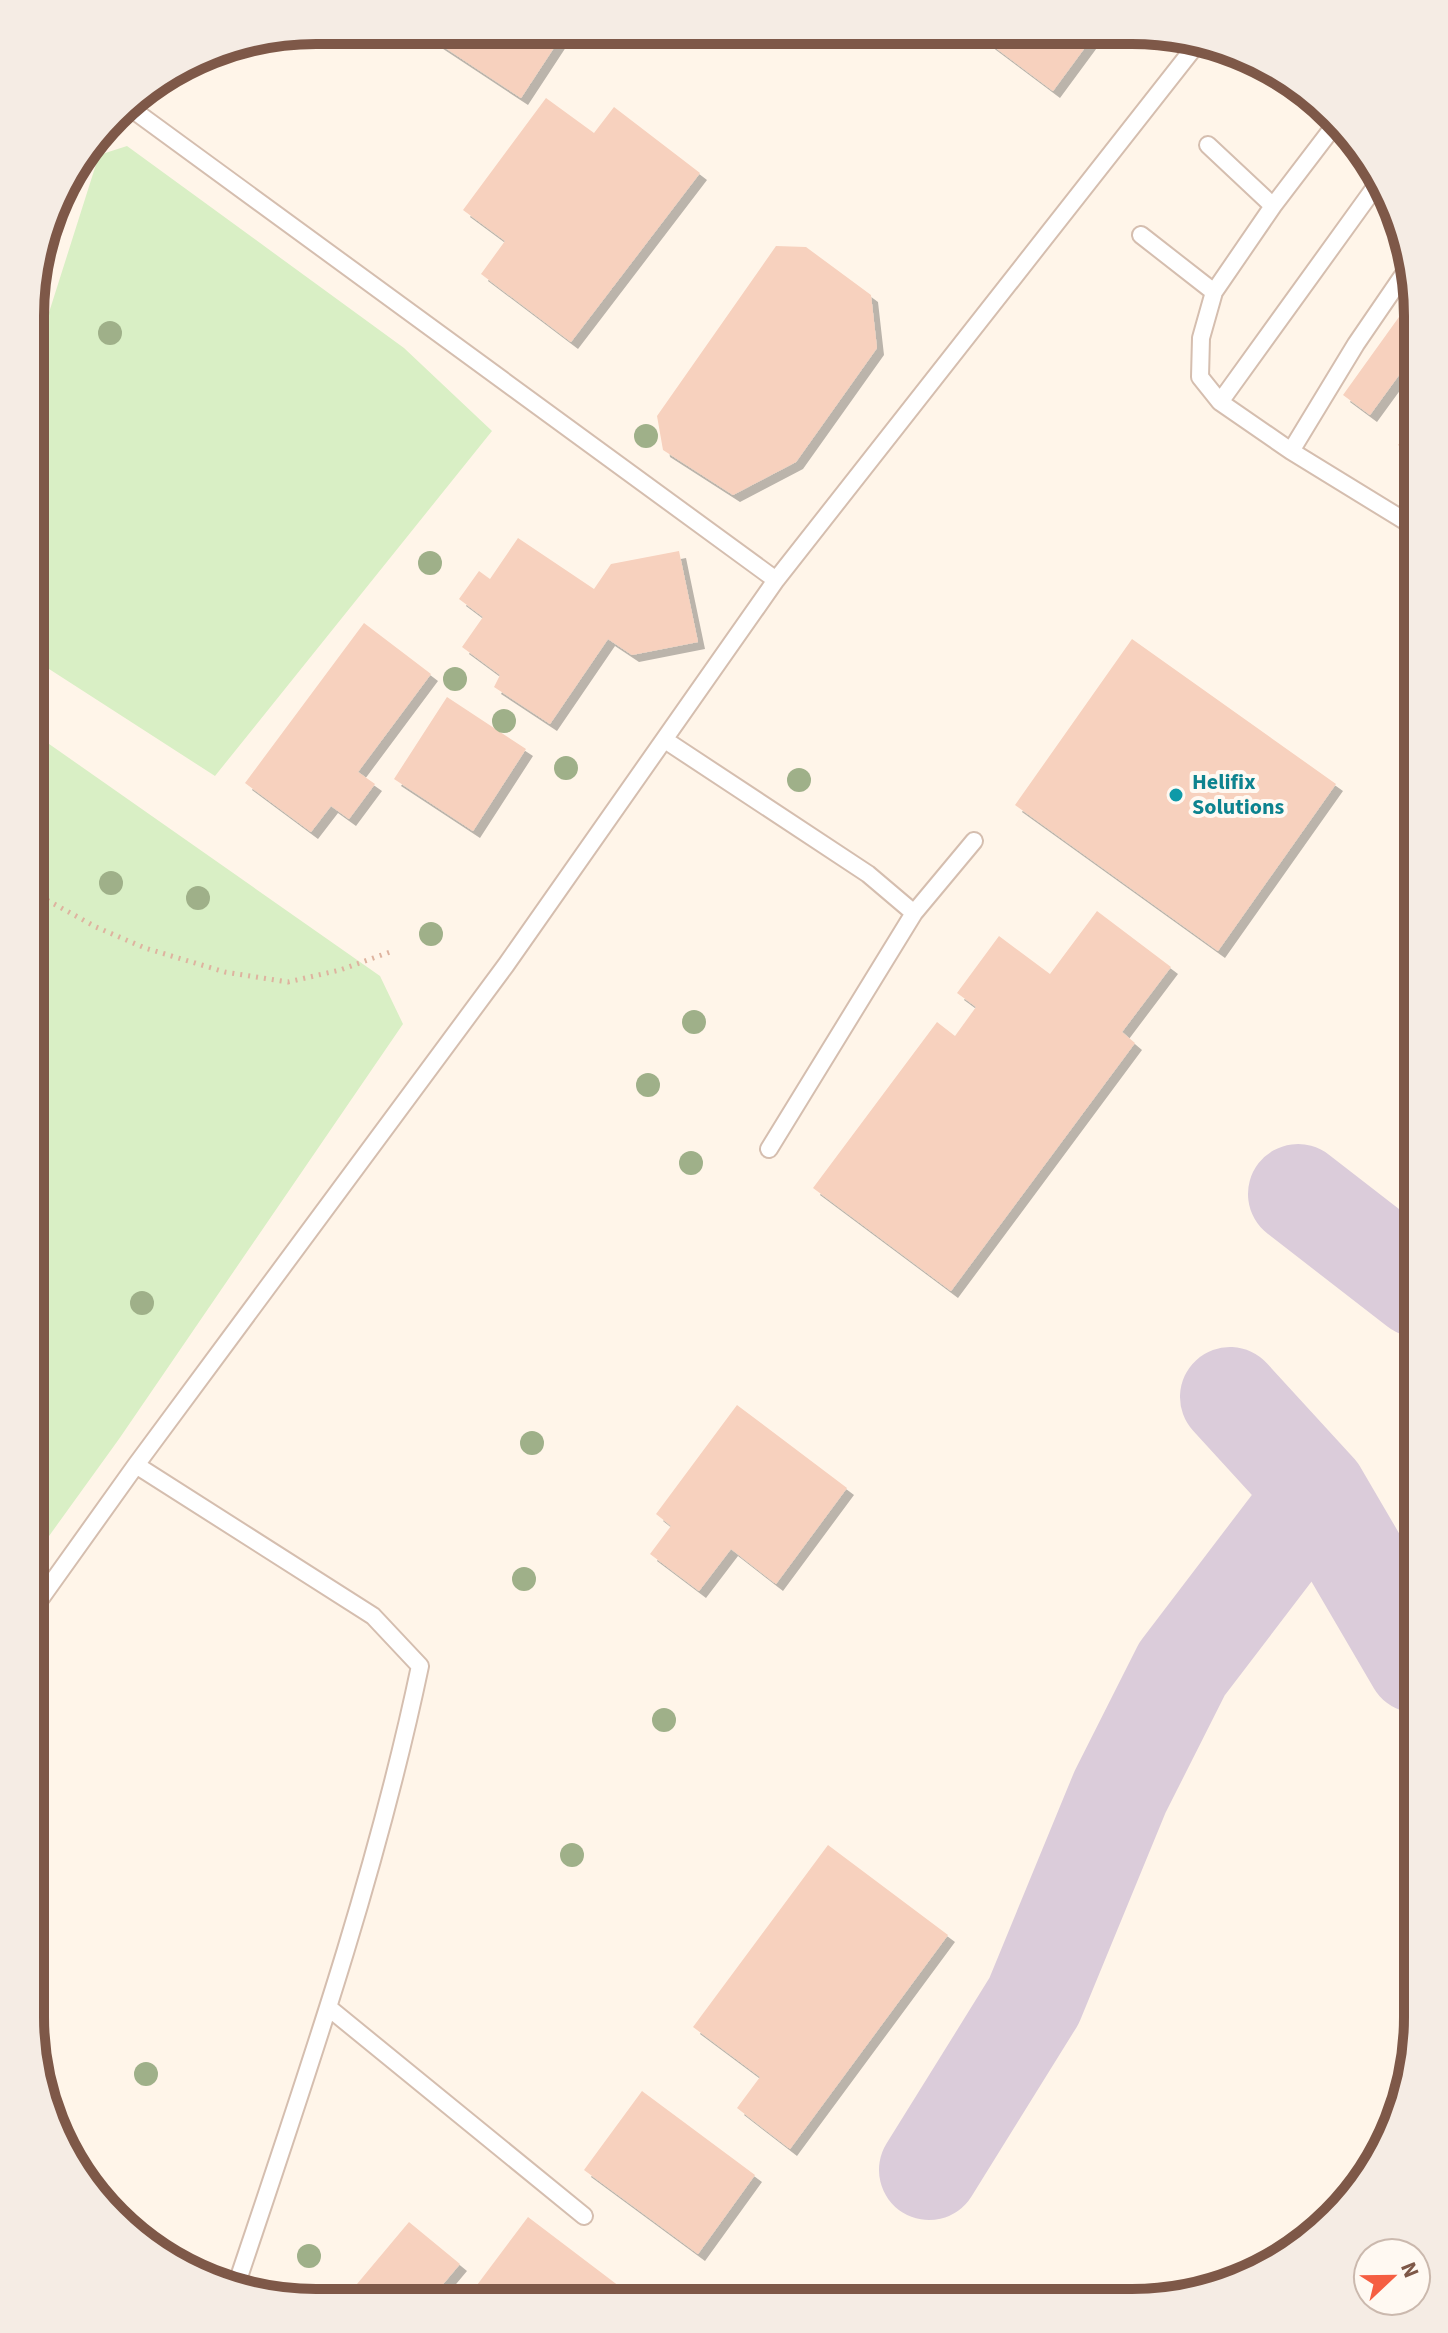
<svg xmlns="http://www.w3.org/2000/svg" width="1448" height="2333" viewBox="0 0 1448 2333" font-family="'Source Sans 3',sans-serif">
	<defs>
		<filter id="shadow"><feDropShadow dx="7" dy="7" stdDeviation="0" flood-color="#0004"/></filter>
	</defs>
	<rect width="100%" height="100%" fill="#fff5e9"/>
	<path fill="#d9efc5" d="M127,146l277,202 88,83 -277,345 -183,-118v-292l67,-211z
		M32,732l348,244 23,48 -284,415 -88,122z"/>
	<g fill="none" stroke-linecap="round" stroke-linejoin="round">
		<path stroke="#dbccda" stroke-width="100" d="M1298,1194l120,93
			M1230,1397l87,95 100,171
			M929,2170l105,-169 86,-209 62,-123 135,-177"/>
	</g>
	<path fill="#f7d1be" filter="url(#shadow)" d="M418,30h23l124,1 -44,67z
		M985,32h107l3,2 -42,57 -72,-54z
		M546,98l48,35 20,-26 86,66 -129,169 -90,-68 24,-33 -42,-31z
		M776,246l30,1 65,48 6,53 -81,114 -63,33 -70,-45 -6,-34z
		M1414,296l4,20v33l-48,66 -27,-20z
		M1418,386v16l-8,-6z
		M1418,417v43l-20,-15z
		M518,538l76,51 17,-25 68,-13 19,91 -66,13 -24,-16 -58,85 -56,-37 6,-12 -38,-28 21,-30 -24,-18 20,-28 11,8z
		M364,623l67,51 -73,98 17,12 -26,35 -18,-13 -20,26 -66,-49z
		M1132,639l204,145 -118,167 -203,-146z
		M447,697l79,52 -53,82 -79,-52z
		M1097,911l74,56 -49,65 13,11 -184,248 -138,-103 124,-166 18,14 21,-29 -19,-14 42,-57 51,38z
		M737,1405l110,83 -71,96 -45,-35 -32,42 -49,-37 21,-28 -15,-12z
		M828,1845l120,90 -158,214 -53,-41 23,-31 -67,-50z
		M642,2091l113,84 -57,79 -114,-84z
		M528,2217l112,85 -175,-1z
		M409,2222l51,42 -31,37h-52l-20,-17z"/>
	<g fill="none" stroke-linecap="round" stroke-linejoin="round">
		<defs>
			<path id="lane" d="M125,104l651,476
				M1334,126l-61,80 -59,86 -13,46 -1,39 20,25 71,49 127,78
				M1208,145l65,61
				M1141,235l73,57
				M1220,402l158,-219
				M1291,451l65,-107 52,-76
				M665,740l203,134 46,39
				M769,1149l145,-236 60,-72
				M136,1465l237,151 47,50c-44,210 -115,414 -183,617
				M31,1612l105,-147 370,-500 270,-385 421,-536
				M329,2008l255,208"/>
		</defs>
		<use href="#lane" stroke="#d5beaf" stroke-width="20"/>
		<path stroke="#deb39f" stroke-width="5" stroke-dasharray="2 6" stroke-linecap="butt" d="M32,895l13,4 51,28 49,21 80,24 63,10 52,-12 50,-18"/>
		<use href="#lane" stroke="#fff" stroke-width="16"/>
	</g>
	<g fill="#9fb089">
		<circle cx="110" cy="333" r="12"/>
		<circle cx="646" cy="436" r="12"/>
		<circle cx="430" cy="563" r="12"/>
		<circle cx="455" cy="679" r="12"/>
		<circle cx="504" cy="721" r="12"/>
		<circle cx="566" cy="768" r="12"/>
		<circle cx="799" cy="780" r="12"/>
		<circle cx="111" cy="883" r="12"/>
		<circle cx="198" cy="898" r="12"/>
		<circle cx="431" cy="934" r="12"/>
		<circle cx="694" cy="1022" r="12"/>
		<circle cx="648" cy="1085" r="12"/>
		<circle cx="691" cy="1163" r="12"/>
		<circle cx="142" cy="1303" r="12"/>
		<circle cx="532" cy="1443" r="12"/>
		<circle cx="524" cy="1579" r="12"/>
		<circle cx="664" cy="1720" r="12"/>
		<circle cx="572" cy="1855" r="12"/>
		<circle cx="146" cy="2074" r="12"/>
		<circle cx="309" cy="2256" r="12"/>
	</g>
	<circle fill="#0f9aa8" stroke="#fff9f2" stroke-width="3" cx="1176" cy="795" r="8"/>
	<g text-anchor="middle" dominant-baseline="central" stroke-width="8" stroke-linejoin="round" paint-order="stroke">
		<g font-size="22" font-weight="bold" fill="#0d838f" stroke="#fff9f2" text-anchor="start">
			<text x="1192" y="782">Helifix<tspan x="1192" dy="25">Solutions</tspan></text>
		</g>
	</g>
	<path d="M0 0H1448V2333H0ZM316 44H1132A272 272 0 0 1 1404 316V2017A272 272 0 0 1 1132 2289H316A272 272 0 0 1 44 2017V316A272 272 0 0 1 316 44Z" fill="#f5ece4" fill-rule="evenodd"/>
	<path fill="none" stroke="#7e5848" stroke-width="10" d="M316 44H1132A272 272 0 0 1 1404 316V2017A272 272 0 0 1 1132 2289H316A272 272 0 0 1 44 2017V316A272 272 0 0 1 316 44Z"/>
	<g transform="translate(1392 2277) rotate(68)"><circle r="38" fill="#fff9f2" stroke="#cbb9ae" stroke-width="2"/>
	<path d="M0-6L14 30L0 20L-14 30Z" fill="#f55e42"/>
	<text y="-12" font-size="22" font-weight="bold" text-anchor="middle" fill="#7e5848">N</text>
	</g>
</svg>
